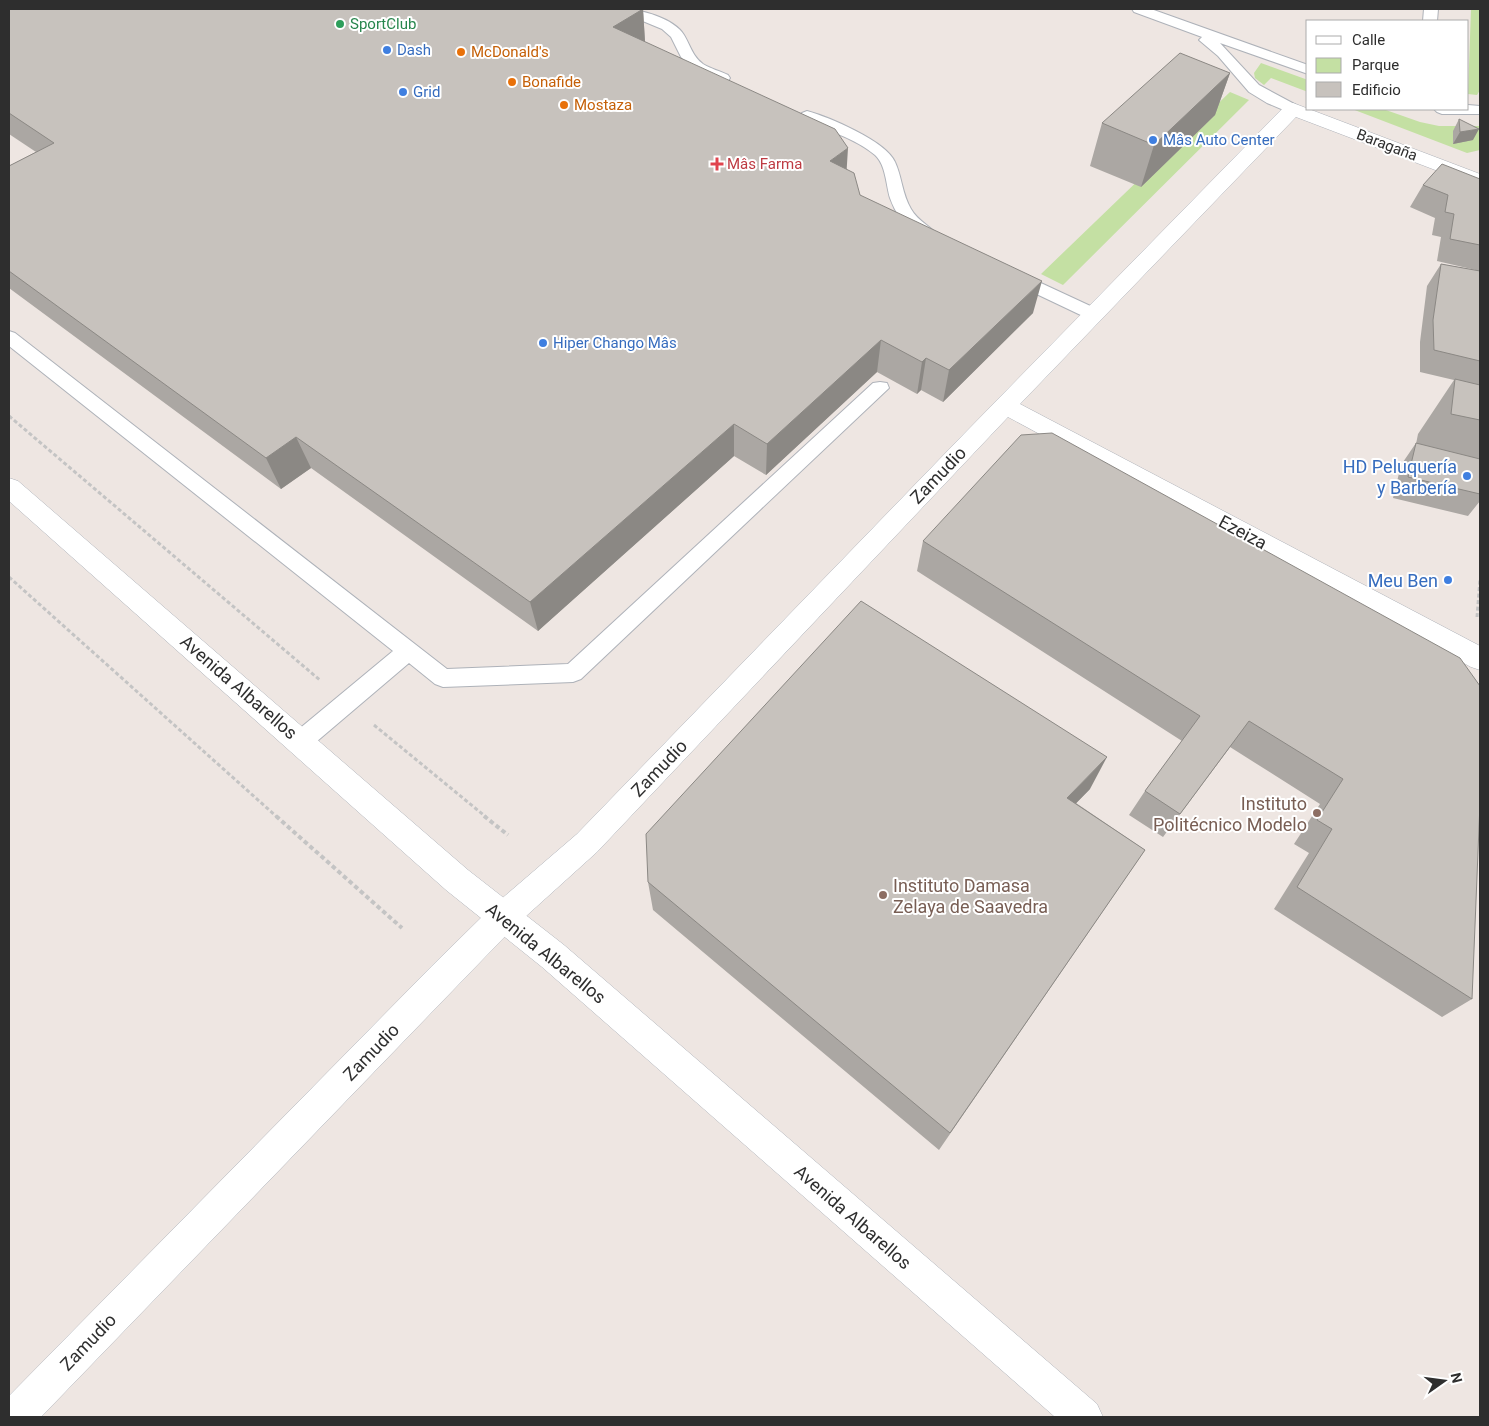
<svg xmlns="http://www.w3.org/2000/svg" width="1489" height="1426" viewBox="0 0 1489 1426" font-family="Roboto,sans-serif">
	<rect width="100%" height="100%" fill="#eee6e2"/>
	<path fill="#c4e0a3" d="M1471,9h9v81l-3,5 -9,-1z
		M1261,63l47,17v12l-37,-14 -7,7 -9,-7 -1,-5z
		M1230,92l19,8 -186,185 -22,-11z
		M1352,109h31l37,13 19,4h41v24l-13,3z"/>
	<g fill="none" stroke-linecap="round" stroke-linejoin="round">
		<defs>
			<path id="lane" d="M619,9c19,-1 55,9 65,26 6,10 9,22 19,29 8,5 17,7 25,11l2,3 -2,3 -5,1 -30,-12 -12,-13 -10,-20 -9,-8 -41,-17z
				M1132,9h19l157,56v9l-88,-31 39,42 39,21 3,3 -3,3 -5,2 -26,-11 -18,-11 -31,-36 -19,-16 3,-3 -68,-25z
				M1424,9h14l-1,12h-14z
				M1468,105l12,1v8h-38l-5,-2 -3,-3h34z
				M807,111c22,6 79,30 88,51 7,15 7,32 16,47 7,13 22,18 29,29l-2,4c-9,2 -14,-1 -21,-6 -12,-10 -22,-23 -27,-38 -4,-13 -4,-33 -15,-43 -20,-17 -50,-25 -73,-36l-3,-3 3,-3z
				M1013,270l86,40 3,4 -3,4 -6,2 -6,-2 -80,-38 -3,-4 3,-4z
				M9,331l6,2 432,336 121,-5 305,-281 7,-1 7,1 2,5 -308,291 -8,3 -130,5 -8,-3 -26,-21 -100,85 -8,3 -8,-3 -3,-7 3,-7 100,-83 -384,-305z"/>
			<path id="street" d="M1293,103l187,71v13l-184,-70 -276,287 460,242v24l-9,-3 -463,-250 -411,435 -83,75 -473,490h-32v-21l423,-430 60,-59 85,-73 385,-398 324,-331z"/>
			<path id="secondary" d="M9,478l9,3 450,389 96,75 533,459 6,13h-48l-513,-450 -96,-77 -437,-389z"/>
		</defs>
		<use href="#lane" stroke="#aeb2b9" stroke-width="2"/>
		<use href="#street" stroke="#aeb2b9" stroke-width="1"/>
		<use href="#secondary" stroke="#aeb2b9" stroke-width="1"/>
		<path stroke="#c4c4c4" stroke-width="3" stroke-dasharray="4 2.5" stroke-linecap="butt" d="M9,416l312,265
			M9,577l268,240
			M1477,617l3,-38
			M374,725l112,92"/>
		<path stroke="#c4c4c4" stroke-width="4" stroke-dasharray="4.5 3" stroke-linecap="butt" d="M276,816l126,112
			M484,816l24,19"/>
		<use href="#lane" fill="#fff" fill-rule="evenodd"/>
		<use href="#street" fill="#fff" fill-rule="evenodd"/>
		<use href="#secondary" fill="#fff" fill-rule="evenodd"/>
	</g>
	<path fill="#aba7a3" d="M9,9h634l2,33 202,127 13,26 173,118 -90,89 -22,-12 -4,4 -40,-22 -111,103 -32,-19 -196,175 -227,-163 -30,21 -272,-201v-122l27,-14 -27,-18z
		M1230,73l-15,42 -74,72 -51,-21 12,-43z
		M1459,119l14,21 -20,4v-13z
		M1480,179v92l-43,-10 4,-24 -9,-2 3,-17 -25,-11 13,-22z
		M1441,264l39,7v230l-12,15 -75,-18 8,-33 15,-22v1l2,-10 36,-54 -34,-8v-30l7,-56z
		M923,541l537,117 12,341 -30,18 -168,-108 35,-56 -15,-9 26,-40 -90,-57 -67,90 -34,-22 16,-24 37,-50 -265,-170z
		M1090,789l-14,14 69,47 -206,300 -286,-240 -5,-28z"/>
	<path fill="#8b8884" d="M643,9l2,33 -32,-15z
		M1230,73l-15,42 -74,72 13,-42z
		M1479,129l-6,11 -20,4 7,-12z
		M848,148l-2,32 -16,-19z
		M1042,281l-9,32 -90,89 6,-32z
		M881,340l-4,32 -111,103 1,-31z
		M926,358l-5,32 -4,4 5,-32z
		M734,424v32l-196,175 -8,-29z
		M296,437l15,31 -30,21 -15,-31z
		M1249,721l-19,26 -67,90 17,-23z
		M1107,757l-17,32 -38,39 15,-30z"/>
	<path fill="#c7c2bd" stroke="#8b8884" d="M9,9h634l-30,18 222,102 13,19 -18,13 24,12 6,22 182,86 -93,89 -23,-12 -4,4 -41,-22 -114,104 -33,-20 -204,178 -234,-165 -30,21 -257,-187v-105l45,-23 -45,-30z
		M1180,53l50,20 -76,72 -52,-22z
		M1459,119l20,10 -19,3z
		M1442,164l38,15v66l-30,-6 4,-25 -9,-2 3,-17 -25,-10z
		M1441,264l39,7v90l-46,-11 -1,-30z
		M1455,379l25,6v35l-29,-6z
		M1052,433l408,225 20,28v117l-8,196 -175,-112 35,-58 -15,-9 26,-41 -94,-58 -69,93 -35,-23 55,-75 -277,-175 98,-106z
		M1416,443l64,16v35l-72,-17z
		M861,601l246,156 -40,41 78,52 -195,283 -302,-251 -2,-48z"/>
	<circle fill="#2e9e5b" stroke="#fff" stroke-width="2" cx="340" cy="24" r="5"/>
	<g fill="#3f7fe0" stroke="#fff" stroke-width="2">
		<circle cx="387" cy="50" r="5"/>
		<circle cx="403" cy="92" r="5"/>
		<circle cx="1153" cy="140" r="5"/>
		<circle cx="543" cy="343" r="5"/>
		<circle cx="1467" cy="476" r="5"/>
		<circle cx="1448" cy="580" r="5"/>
	</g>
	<g fill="#e8710a" stroke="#fff" stroke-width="2">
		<circle cx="461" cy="52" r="5"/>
		<circle cx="512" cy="82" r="5"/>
		<circle cx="564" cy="105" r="5"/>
	</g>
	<path fill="#e0444e" stroke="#fff" stroke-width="2" d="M714.5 156.5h5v5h5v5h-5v5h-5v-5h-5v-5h5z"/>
	<g fill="#8d6e63" stroke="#fff" stroke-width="2">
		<circle cx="1317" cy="813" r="5"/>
		<circle cx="883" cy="895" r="5"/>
	</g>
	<g text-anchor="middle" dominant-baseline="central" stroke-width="4" stroke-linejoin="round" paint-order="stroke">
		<g font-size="15" fill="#27864d" stroke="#fff" text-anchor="start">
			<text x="350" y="24">SportClub</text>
		</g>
		<g font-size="15" fill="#366cbe" stroke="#fff" text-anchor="start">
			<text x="397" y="50">Dash</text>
			<text x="413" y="92">Grid</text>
			<text x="1163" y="140">Mâs Auto Center</text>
			<text x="553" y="343">Hiper Chango Mâs</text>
		</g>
		<g font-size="15" fill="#c56008" stroke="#fff" text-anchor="start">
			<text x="471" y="52">McDonald's</text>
			<text x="522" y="82">Bonafide</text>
			<text x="574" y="105">Mostaza</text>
		</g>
		<g font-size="15" fill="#2e2e2e" stroke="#fff">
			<text transform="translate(1387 145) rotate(21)">Baragaña</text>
		</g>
		<g font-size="15" fill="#be3a42" stroke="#fff" text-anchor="start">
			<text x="727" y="164">Mâs Farma</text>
		</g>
		<g font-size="18" fill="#366cbe" stroke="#fff" text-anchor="end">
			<text x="1457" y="466">HD Peluquería<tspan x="1457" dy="21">y Barbería</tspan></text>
			<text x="1438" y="580">Meu Ben</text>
		</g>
		<g font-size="18" fill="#2e2e2e" stroke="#fff">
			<text transform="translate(938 475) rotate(-46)">Zamudio</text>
			<text transform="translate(1243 532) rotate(28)">Ezeiza</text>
			<text transform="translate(239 687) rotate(41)">Avenida Albarellos</text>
			<text transform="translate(659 768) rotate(-46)">Zamudio</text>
			<text transform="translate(546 953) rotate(39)">Avenida Albarellos</text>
			<text transform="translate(371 1052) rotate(-46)">Zamudio</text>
			<text transform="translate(853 1217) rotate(41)">Avenida Albarellos</text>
			<text transform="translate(88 1342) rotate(-46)">Zamudio</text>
		</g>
		<g font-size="18" fill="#785e54" stroke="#fff" text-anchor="end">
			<text x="1307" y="803">Instituto<tspan x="1307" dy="21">Politécnico Modelo</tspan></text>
			<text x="893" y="885" text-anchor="start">Instituto Damasa<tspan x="893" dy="21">Zelaya de Saavedra</tspan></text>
		</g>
	</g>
	<rect width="1489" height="1426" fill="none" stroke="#2e2e2e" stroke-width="20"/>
	<rect x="1306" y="20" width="162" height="90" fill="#ffffff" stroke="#ababab"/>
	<rect x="1316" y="36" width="25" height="8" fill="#ffffff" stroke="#ababab"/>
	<text x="1352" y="45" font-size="15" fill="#2e2e2e">Calle</text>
	<rect x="1316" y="58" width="25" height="15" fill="#c4e0a3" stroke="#ababab"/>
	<text x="1352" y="70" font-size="15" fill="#2e2e2e">Parque</text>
	<rect x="1316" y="82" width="25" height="15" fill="#c7c2bd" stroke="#ababab"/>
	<text x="1352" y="95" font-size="15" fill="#2e2e2e">Edificio</text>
	<g transform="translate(1444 1381) rotate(76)" stroke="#ffffff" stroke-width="4" paint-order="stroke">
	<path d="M0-4L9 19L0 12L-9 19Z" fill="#2e2e2e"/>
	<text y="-8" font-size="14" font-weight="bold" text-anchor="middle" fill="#2e2e2e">N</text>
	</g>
</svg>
